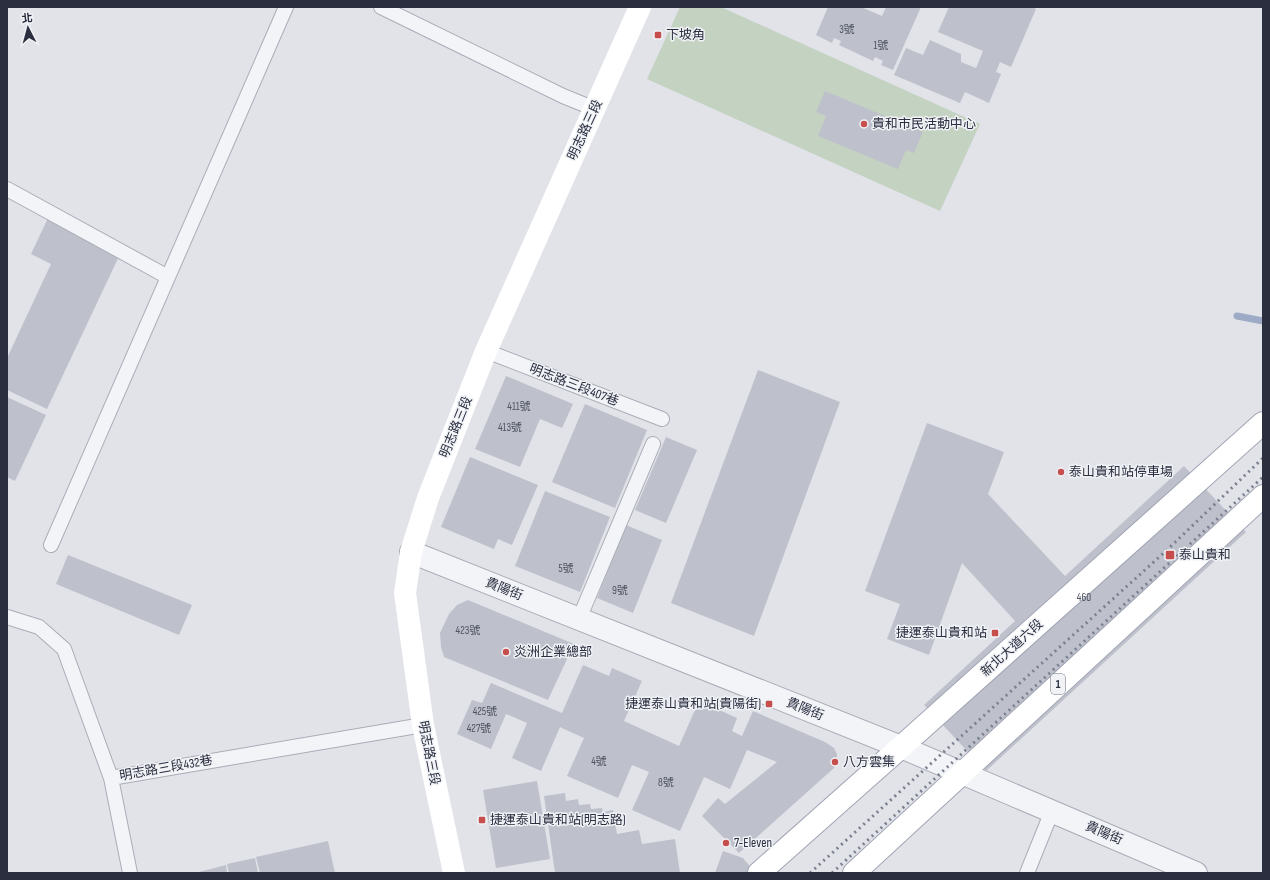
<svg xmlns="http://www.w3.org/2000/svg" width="1270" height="880" viewBox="0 0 1270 880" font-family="'Sofia Sans Condensed','Noto Sans TC',sans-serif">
	<rect width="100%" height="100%" fill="#e1e3e9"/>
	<path fill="#c4d2c2" d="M680,7h41l259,117 -40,87 -293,-132z"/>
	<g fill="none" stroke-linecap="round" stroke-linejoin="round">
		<path stroke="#9eabc6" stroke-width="7" d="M1237,316l26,5"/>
	</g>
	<path fill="#bec1cb" d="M828,7h33l21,9 4,-9h35l-28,63 -12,-5 2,-4 -8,-4 -2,4 -34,-16 2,-4 -7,-3 -2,5 -16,-8z
		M949,7h83l4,2 -25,58 -11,-5 -4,10 5,2 -12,29 -24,-11 -5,11 -66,-28 12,-27 17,7 7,-15 31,14v8l15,6 7,-17 -45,-19z
		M825,91l98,41 -9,21 -8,-3 -8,19 -80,-33 8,-20 -10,-4z
		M48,218l73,34 -74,157 -40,-19v-32l44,-94 -20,-10z
		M758,370l82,32 -86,234 -83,-33z
		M506,376l67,28 -11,24 -22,-9 -20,48 -45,-18z
		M7,397l39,18 -31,66 -8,-4z
		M585,404l62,26 -32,78 -63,-26z
		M927,423l77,29 -16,42 77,82 119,-110 62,66 -260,239 -62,-66 91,-84 -53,-58 -33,92 -42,-16 13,-35 -35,-13z
		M666,437l31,13 -31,73 -31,-13z
		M470,457l68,28 -26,60 -14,-6 -4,10 -53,-22z
		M545,491l65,26 -30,75 -65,-26z
		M626,525l36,15 -29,73 -36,-15z
		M68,555l124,50 -13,30 -123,-51z
		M468,600l106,44 -26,56 -104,-43 -3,-10 -1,-14 9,-19 8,-9z
		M583,665l26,11 3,-8 30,13 -18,40 55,25 20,-45 38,17 -5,13 10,5 11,-25 72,31 9,6 3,6v7l-3,7 -95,85 -37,-37 16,-18 7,6 52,-42 -30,-12 -17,39 -26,-12 -24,54 -48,-21 17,-38 -17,-7 -14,33 -51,-22 17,-38 -20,-9 -4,-2 -19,44 -29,-13 15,-35 -21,-9 -15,35 -34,-15 15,-34 10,3 9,-20 71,30z
		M537,781l13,78 -54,9 -13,-78z
		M565,793l1,8 12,-2 1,6 11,-1 1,5 11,-1 1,4 10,-2 4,24 22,-4 3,14 33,-5 5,34h-125l-11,-77z
		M328,841l7,32h-75l-4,-16z
		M723,851l20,7 10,12 -3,3h-35z
		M255,858l3,15h-29l-2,-9z
		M226,865l1,8h-28v-1z"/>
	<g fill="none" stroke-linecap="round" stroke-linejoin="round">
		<defs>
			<path id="service" d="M381,7l182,89 32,13
				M7,189l161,88
				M486,351l176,68
				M51,545l235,-538
				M7,617l32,10 25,22 47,129 312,-53
				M579,619l74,-175
				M111,778l19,95
				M1027,873l25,-62"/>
			<path id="minor" d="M411,552l490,195 295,126"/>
			<path id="primary" d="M759,873l142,-126 362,-324
				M854,873l409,-377"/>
		</defs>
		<use href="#service" stroke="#aaadb6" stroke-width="16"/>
		<use href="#minor" stroke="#aaadb6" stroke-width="24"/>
		<use href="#primary" stroke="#a1a5b4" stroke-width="24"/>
		<use href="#service" stroke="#f3f4f7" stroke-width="14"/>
		<use href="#minor" stroke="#f3f4f7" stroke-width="22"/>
		<path stroke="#fff" stroke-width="22" d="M454,873l-31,-148 -18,-132 6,-41 17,-54 58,-147 154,-344"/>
		<use href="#primary" stroke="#fff" stroke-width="22"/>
		<path stroke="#7b8091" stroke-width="3" stroke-dasharray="2 4" stroke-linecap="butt" d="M810,873l357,-323 96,-92
			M832,873l431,-396"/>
	</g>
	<g fill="#c64f4e" stroke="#f0f2f6" stroke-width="1.5">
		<rect x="654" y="31" width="8" height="8" rx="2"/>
		<circle cx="864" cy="124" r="4"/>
		<circle cx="1061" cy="472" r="4"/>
		<rect x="1165" y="550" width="10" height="10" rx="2"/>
		<rect x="991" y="629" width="8" height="8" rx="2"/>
		<circle cx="506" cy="652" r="4"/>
		<rect x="765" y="700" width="8" height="8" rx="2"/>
		<circle cx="835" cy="762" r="4"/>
		<rect x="478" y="816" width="8" height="8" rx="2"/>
		<circle cx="726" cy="843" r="4"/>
	</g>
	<g text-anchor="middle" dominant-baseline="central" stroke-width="3" stroke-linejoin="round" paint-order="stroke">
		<g font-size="11" fill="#4f5362">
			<text x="847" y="29">3號</text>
			<text x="881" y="45">1號</text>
			<text x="519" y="406">411號</text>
			<text x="510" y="427">413號</text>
			<text x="566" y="568">5號</text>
			<text x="620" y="590">9號</text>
			<text x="1084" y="597">460</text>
			<text x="468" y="630">423號</text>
			<text x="485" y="711">425號</text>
			<text x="479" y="728">427號</text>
			<text x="599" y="761">4號</text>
			<text x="666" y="782">8號</text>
		</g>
		<rect fill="#f0f2f6" stroke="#656976" stroke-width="1" x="1051" y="674" width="14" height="20" rx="3"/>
		<g font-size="12" font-weight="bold" fill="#2a2e3f">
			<text x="1058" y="684">1</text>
		</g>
		<g font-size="13" fill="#2a2e3f" stroke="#f0f2f6" text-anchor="start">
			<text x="666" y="35">下坡角</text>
			<text x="872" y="124">貴和市民活動中心</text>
			<text x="1069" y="472">泰山貴和站停車場</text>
			<text x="1179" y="555">泰山貴和</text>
			<text x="987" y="633" text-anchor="end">捷運泰山貴和站</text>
			<text x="514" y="652">炎洲企業總部</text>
			<text x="761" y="704" text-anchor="end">捷運泰山貴和站(貴陽街)</text>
			<text x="843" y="762">八方雲集</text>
			<text x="490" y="820">捷運泰山貴和站(明志路)</text>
			<text x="734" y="843">7-Eleven</text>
		</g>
		<g font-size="13" fill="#2a2e3f" stroke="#f0f2f6">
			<text transform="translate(585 130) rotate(-65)">明志路三段</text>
			<text transform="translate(574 385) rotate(21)">明志路三段407巷</text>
			<text transform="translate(456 427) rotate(-68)">明志路三段</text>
			<text transform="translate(504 589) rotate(22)">貴陽街</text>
			<text transform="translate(1012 648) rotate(-42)">新北大道六段</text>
			<text transform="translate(805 709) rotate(22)">貴陽街</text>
			<text transform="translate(429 753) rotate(79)">明志路三段</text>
			<text transform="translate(166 768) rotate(-10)">明志路三段432巷</text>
			<text transform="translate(1104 833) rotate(23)">貴陽街</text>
		</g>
	</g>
	<rect width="1270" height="880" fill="none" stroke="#2a2e3f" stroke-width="16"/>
	<g transform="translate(28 28) rotate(354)" stroke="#f0f2f6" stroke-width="3" paint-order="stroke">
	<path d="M0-3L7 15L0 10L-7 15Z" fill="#2a2e3f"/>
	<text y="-6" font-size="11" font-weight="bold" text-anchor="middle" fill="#2a2e3f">北</text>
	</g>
</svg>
